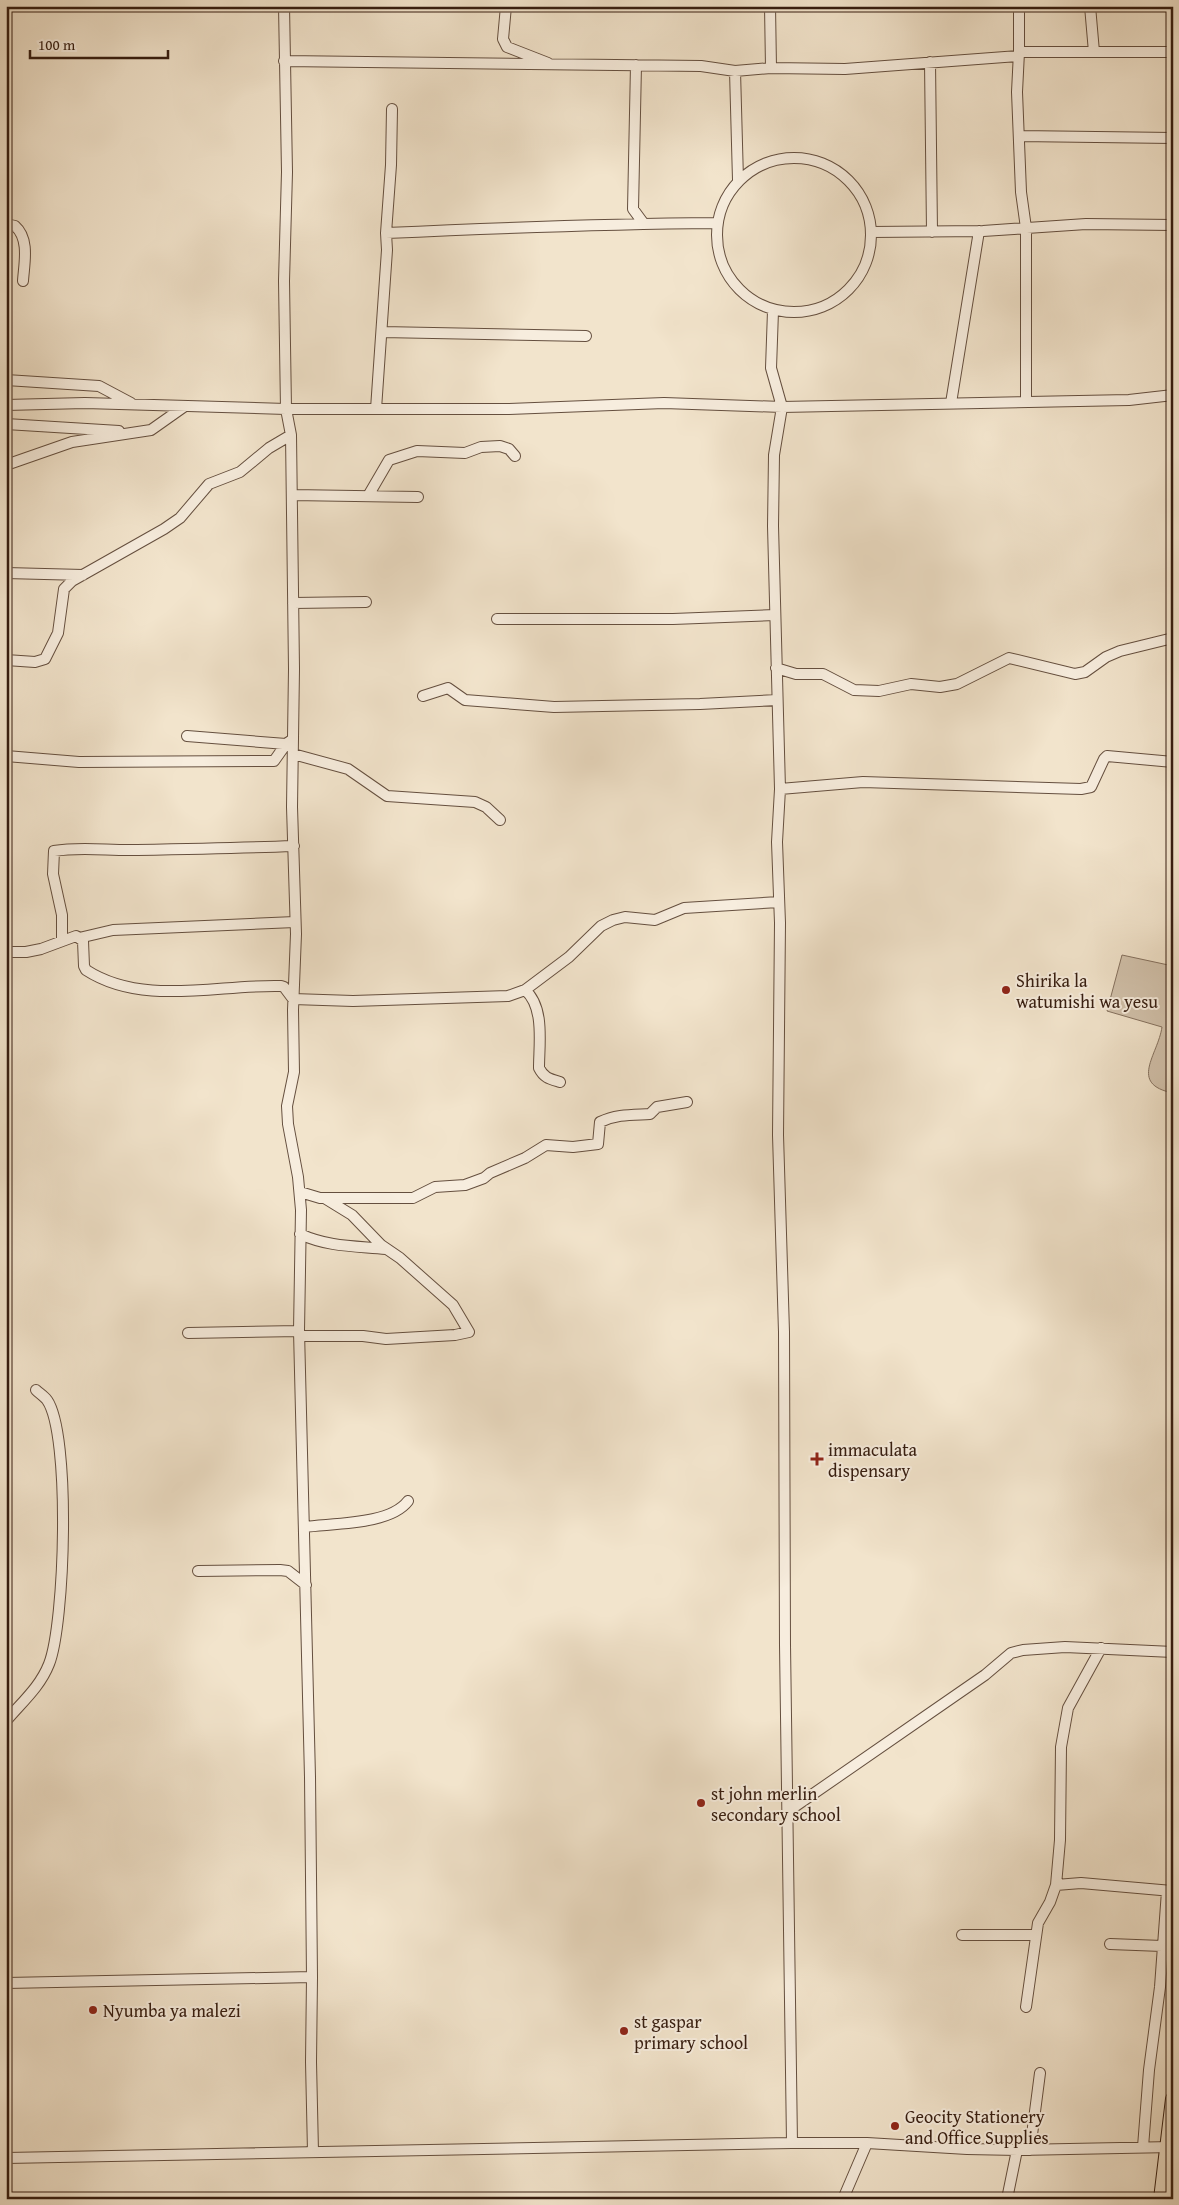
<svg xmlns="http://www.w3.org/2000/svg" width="1179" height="2205" viewBox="0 0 1179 2205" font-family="'Gentium Book Plus',serif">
	<rect width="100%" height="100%" fill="#f2e4cc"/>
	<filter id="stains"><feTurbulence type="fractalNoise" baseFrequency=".004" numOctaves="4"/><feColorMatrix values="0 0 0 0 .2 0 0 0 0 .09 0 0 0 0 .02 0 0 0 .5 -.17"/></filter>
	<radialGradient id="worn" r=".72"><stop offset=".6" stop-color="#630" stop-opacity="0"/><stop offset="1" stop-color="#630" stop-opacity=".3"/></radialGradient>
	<path fill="#d2c2ac" stroke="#84705e" d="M1122,955l51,11v127c-45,-9 -15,-38 -11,-66l-55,-16z"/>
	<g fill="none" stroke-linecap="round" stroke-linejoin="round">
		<defs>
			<path id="minor" d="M284,6l3,166 -3,109 2,128 5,26 3,234 -2,138 4,127 -3,76 1,62 -7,34 1,18 10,53 3,33 -2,121 11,446 2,200 -1,85 2,90
				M506,6l-3,33 4,8 41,16
				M770,6l1,62
				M1019,6v46l-2,40 4,100 5,36v174
				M1090,6l4,46
				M1019,52h154
				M284,61l417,5 34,5 36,-3 74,1 174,-13
				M930,62l2,170
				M636,65l-3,144 11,15
				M735,71l3,109
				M1019,136l154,2
				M717 235a77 77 0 1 1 154 0a77 77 0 1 1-154 0Z
				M6,224l9,2c15,13 9,38 8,55
				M871,232l112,-1 103,-7 87,1
				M386,233c110,-5 219,-9 329,-10
				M773,311l-2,57 11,39 -8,48 -1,71 7,263 -3,53 3,81 -2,212 6,197 1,313 7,498
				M382,332l204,4
				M6,380l93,6 32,17
				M951,403l28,-172
				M6,405l79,-2 201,6h223l155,-6 118,4 347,-7 44,-5
				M376,409l11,-159 -1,-17 5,-68 1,-56
				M6,424l113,7
				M6,465l66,-23 79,-12 34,-24
				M292,495l126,2
				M368,496l21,-36 28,-9 48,2 16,-6 19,-1 9,3 6,7
				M6,573l77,2
				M293,603l73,-1
				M497,619h176l102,-4
				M6,660l29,2 10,-3 13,-26 6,-44 8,-8 92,-52 16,-11 29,-34 31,-12 29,-24 22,-13
				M776,668l20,6h27l31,16 25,1 32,-7 29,3 17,-3 52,-26 66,16 10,-2 21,-15 14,-6 53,-13
				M423,696l25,-8 17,12 89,7 146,-3 77,-4
				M187,736l99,8
				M293,754l55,15 39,27 88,6 11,5 14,13
				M6,756l73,6 195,-1 12,-17 7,-5
				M780,789l83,-7 218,7 10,-2 13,-28 3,-3 66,6
				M79,938l34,-8 182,-8
				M62,941v-26l-9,-41 1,-23c28,-5 55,0 83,-1 52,-1 104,-2 157,-4
				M6,952h20l15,-3 35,-13 7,5 1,25 2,4c57,37 132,14 195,16l3,1 9,12 60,2 155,-5 17,-6 44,-33 32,-31 12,-6 12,-3 30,3 29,-12 95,-6
				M525,990c20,17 14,54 14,78 5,10 11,11 21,14
				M300,1192l20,6h93l22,-11 30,-2 19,-7 6,-5 35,-15 21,-13 27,2 25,-3 2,-22c17,-8 32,-7 50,-8l7,-7 30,-5
				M300,1234c28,13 55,12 86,15
				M188,1333l111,-2
				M299,1336h64l23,3 69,-4 14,-3 -16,-27 -53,-47 -19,-13 -29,-30 -26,-16
				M304,1527c29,-4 86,-2 104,-26
				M198,1571l82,-1 8,1 18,14
				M6,1721c16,-19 34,-34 43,-57 16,-40 22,-230 -2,-264 -3,-4 -8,-7 -11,-10
				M787,1812l198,-137 26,-22 12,-3 42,-3 108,5
				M1056,1885l4,-45 1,-93 7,-39 33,-60
				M962,1935h74
				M1110,1944l52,2
				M6,1983l306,-6
				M1026,2007l12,-84 12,-21 6,-17 25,-2 91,8
				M1143,2147l6,-77 11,-83 7,-96
				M1030,2150l10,-77
				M6,2158l786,-15h75l100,6 51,1 154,-3
				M843,2199l24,-56
				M1007,2199l10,-49"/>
			<path id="highway" d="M1161,2199l12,-100"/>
		</defs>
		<use href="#minor" stroke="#654f3f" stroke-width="12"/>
		<use href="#highway" stroke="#361d10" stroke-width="16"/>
		<use href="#minor" stroke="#f7edde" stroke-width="10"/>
		<use href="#highway" stroke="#f2e4cc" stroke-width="14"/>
	</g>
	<g fill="#8f2418" stroke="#f7edde" stroke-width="2">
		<circle cx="1006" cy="990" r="5"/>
		<path d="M814.5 1451.5h5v5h5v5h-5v5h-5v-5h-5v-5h5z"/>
		<circle cx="701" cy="1803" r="5"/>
		<circle cx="93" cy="2010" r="5"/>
		<circle cx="624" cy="2031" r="5"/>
		<circle cx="895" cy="2126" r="5"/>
	</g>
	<g text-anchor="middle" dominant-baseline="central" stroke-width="4" stroke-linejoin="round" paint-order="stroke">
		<g font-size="18" fill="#361d10" stroke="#f7edde" text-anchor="start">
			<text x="1016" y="980">Shirika la<tspan x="1016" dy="21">watumishi wa yesu</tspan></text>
			<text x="828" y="1449">immaculata<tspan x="828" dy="21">dispensary</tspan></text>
			<text x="711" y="1793">st john merlin<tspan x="711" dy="21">secondary school</tspan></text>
			<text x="103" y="2010">Nyumba ya malezi</text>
			<text x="634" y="2021">st gaspar<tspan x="634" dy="21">primary school</tspan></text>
			<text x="905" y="2116">Geocity Stationery<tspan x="905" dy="21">and Office Supplies</tspan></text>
		</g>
	</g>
	<rect width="1179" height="2205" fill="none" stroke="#f2e4cc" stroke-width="25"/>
	<rect x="8" y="8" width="1164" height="2190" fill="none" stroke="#361d10" stroke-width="2.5"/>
	<rect x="12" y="12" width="1154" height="2180" fill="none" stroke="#361d10"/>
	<path d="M30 50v8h138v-8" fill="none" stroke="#361d10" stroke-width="2.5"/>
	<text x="38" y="50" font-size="15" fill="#361d10" stroke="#f7edde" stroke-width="4" paint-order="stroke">100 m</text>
	<rect width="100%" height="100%" filter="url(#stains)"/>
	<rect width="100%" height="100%" fill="url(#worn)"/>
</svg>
